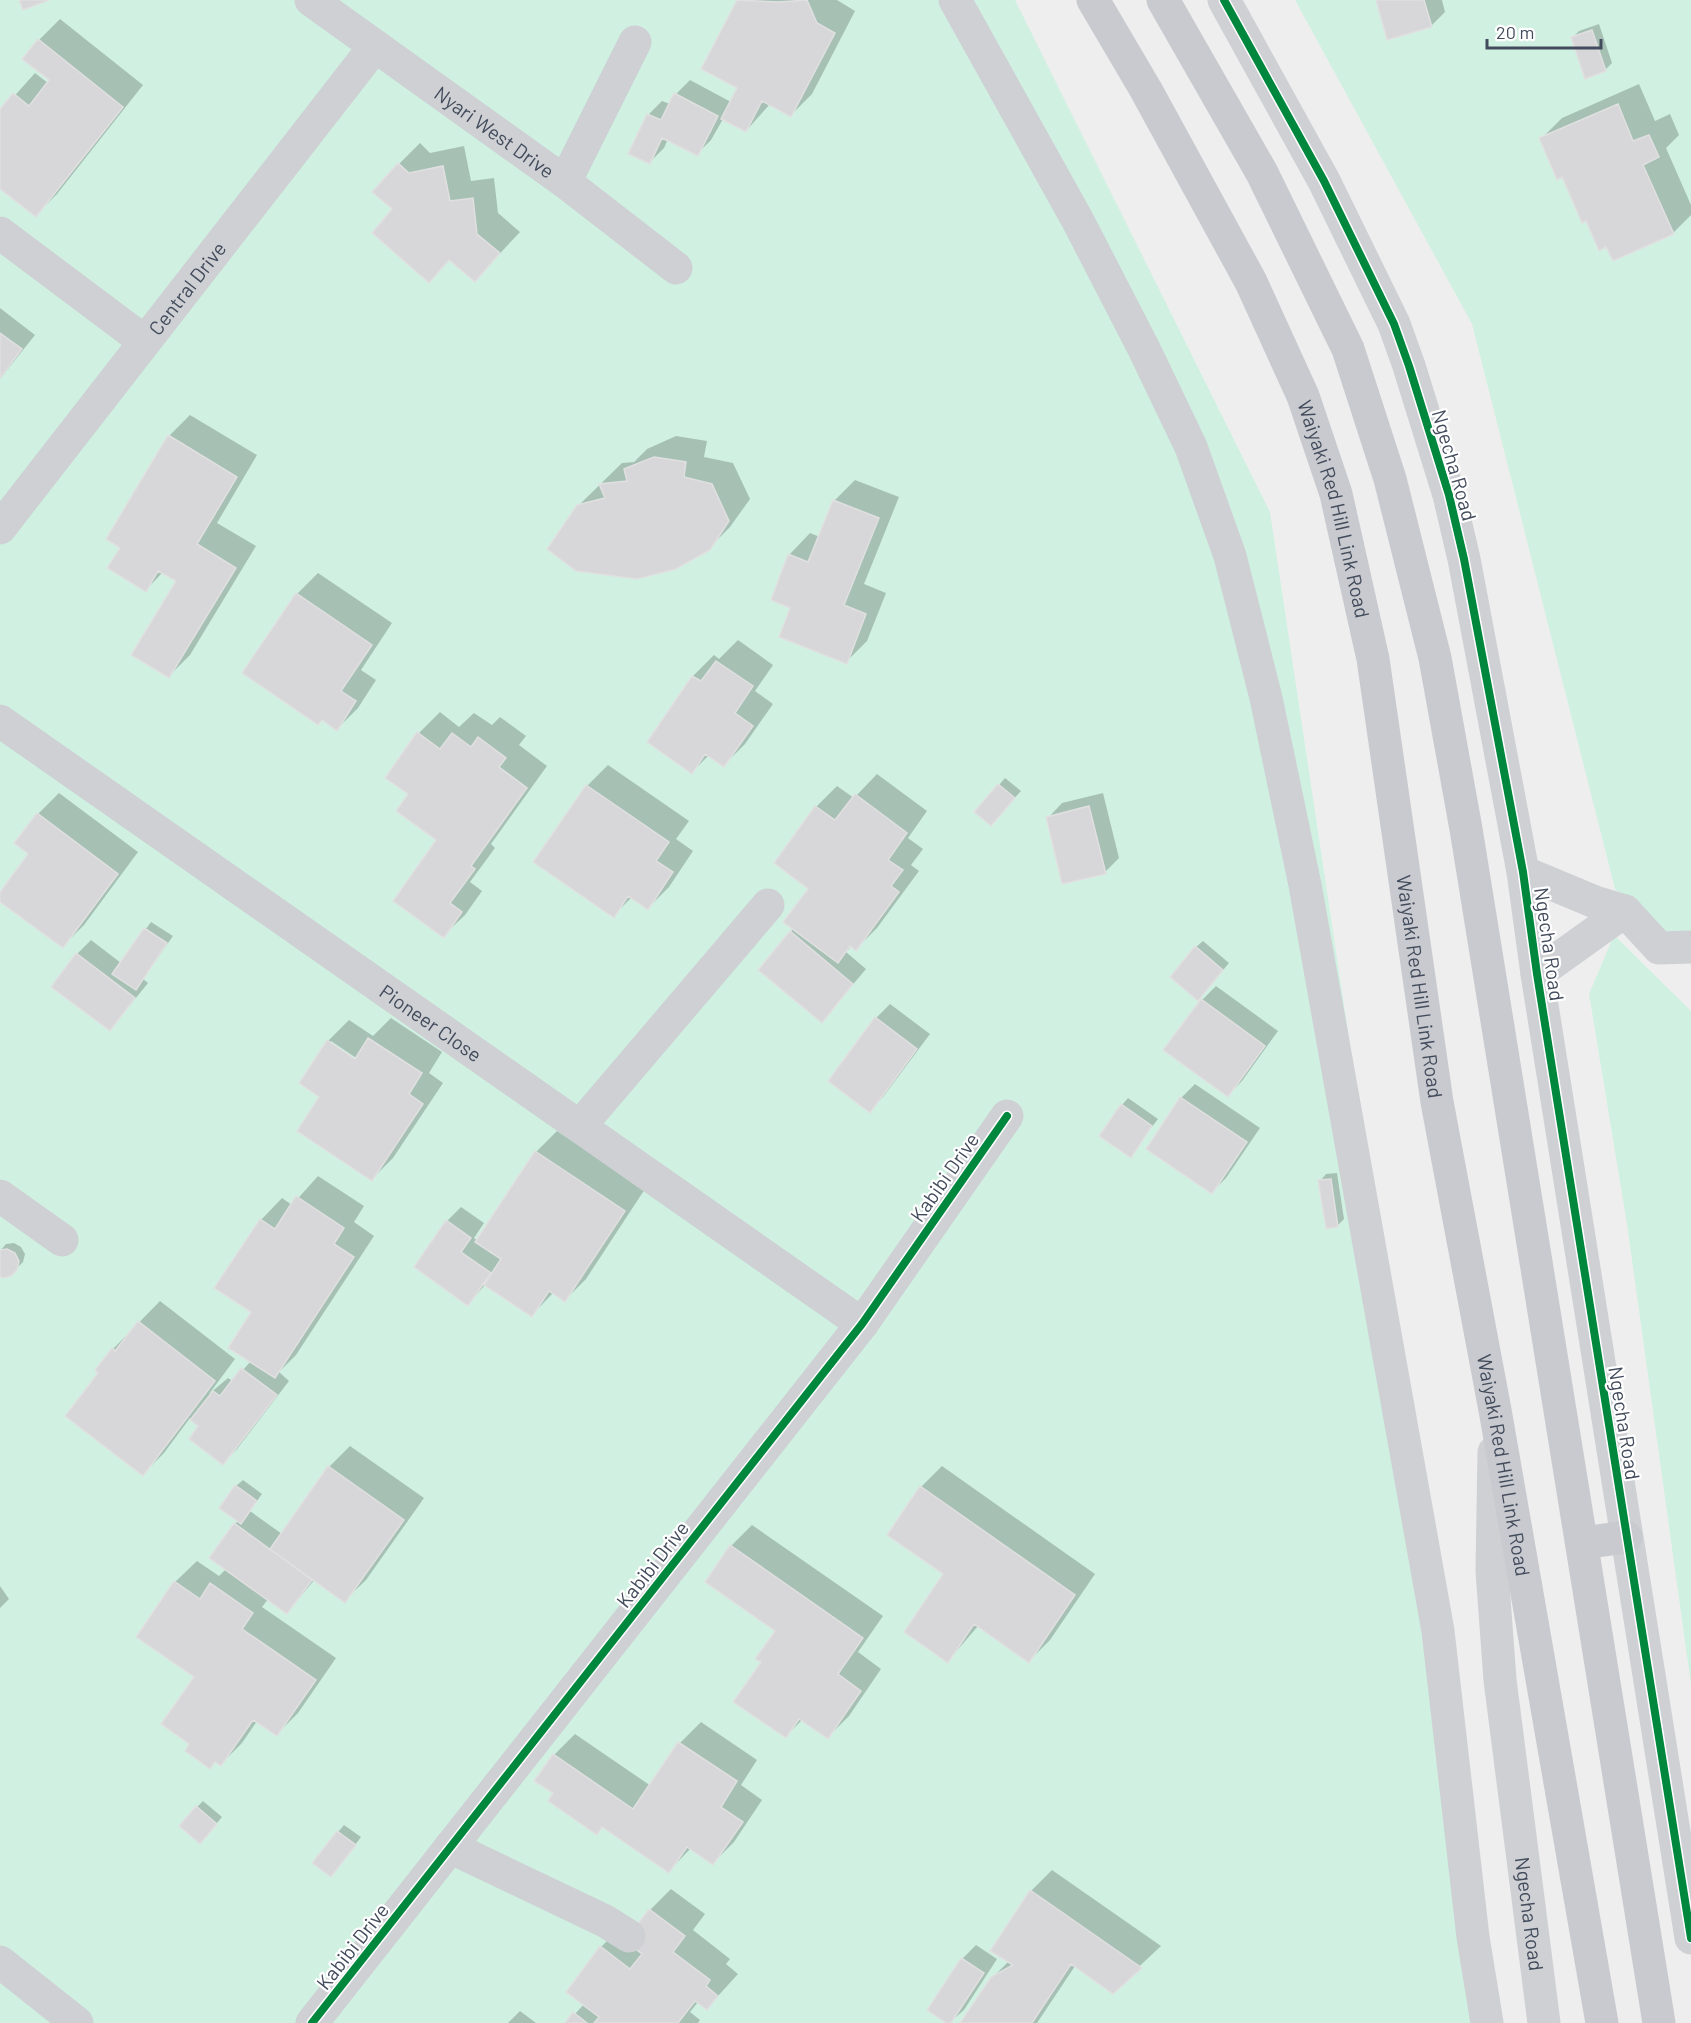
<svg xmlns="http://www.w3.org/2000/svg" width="1691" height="2023" viewBox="0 0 1691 2023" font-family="Barlow,sans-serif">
	<rect width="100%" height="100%" fill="#efeeee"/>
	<path fill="#d0f1e2" d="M0,0h1015l255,512 227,1511h-1497z
		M1295,0h396v963l-76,-74 -143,-565z
		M1614,935l77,76v674l-64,-461 -38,-230z"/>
	<path fill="#0003" fill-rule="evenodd" d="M739,0h98l18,11 -43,83 -21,21 -21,-11 -24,27 -23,-12 -12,21 -14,14 -29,-15 -4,9 -14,14 -2,-47 14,-14 8,3 6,-10 14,-14 41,22 8,-14 -36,-19z
		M1378,0h64l3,12 -14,14z
		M60,19l83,66 -86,109 -21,21 -36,-28v-75l35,-39 13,10 3,-3 -12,-40z
		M1599,24l13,39 -7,7 -33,-32 7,-7z
		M1639,84l16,37 15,-7 9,21 -13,13 25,57v10l-18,18 -66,12 -20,-26 -46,-80 21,-21z
		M420,143l10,10 34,-7 7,35 23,-3 4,35 22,19 -45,48 -24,-21 -22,22 -35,-72 5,-45z
		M0,308l35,27 -35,44z
		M190,415l67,40 -40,68 39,23 -66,109 -21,21 9,-95 -15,-9 -17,18 -24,-43 47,-111z
		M676,436l31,5 -3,16 29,6 17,36 -20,28 -21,21 -131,-42 44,-43 12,-1 13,-13z
		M855,480l44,17 -35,87 22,9 -19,48 -21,21 -57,-107 21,-22 10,4 14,-36z
		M318,573l74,50 -31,47 15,10 -18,28 -21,21 -40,-135z
		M738,640l35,25 -18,26 18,13 -28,40 -21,21 -15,-10 -17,17 -43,-31 44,-65 21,-21 5,4z
		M440,712l19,15 15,-14 18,12 8,-8 26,19 -7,9 28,21 -56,78 4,4 -25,34 12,9 -17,24 -22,21 -5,-96 -28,-46 9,-61z
		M608,765l81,56 -13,18 17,12 -24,36 -21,21 -16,-11 -19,19 -78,-55 52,-75z
		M877,774l50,37 -19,27 15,11 -12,16 8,6 -42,57 -21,21 -4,-3 -6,6 20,17 -44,52 -31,-89 20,-44 -35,-26 40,-55 21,-21 17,12z
		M1005,778l16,13 -30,33 8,-39z
		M59,793l79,59 -54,73 -21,21 -63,-46v-5l30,-41 8,-40z
		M1103,793l16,65 -14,14 -57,-54 14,-15z
		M151,922l22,14 -30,43 5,4 -38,47 -33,-76 14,-14 30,23z
		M1203,941l26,22 -24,29 -9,-45z
		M1216,986l62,45 -36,50 -14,14 -26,-95z
		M890,1004l40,30 -47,63 -14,14 7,-93z
		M391,1018l51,34 -13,21 14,10 -50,75 -21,21 -51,-83 7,-55 21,-21 24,16zM331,1041l31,21 -2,2 -29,-20z
		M1195,1084l65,44 -34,50 -14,14 -31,-94z
		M1128,1098l30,21 -28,37 -8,-51z
		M557,1131l88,58 -59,90 -21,21 -11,-8 -22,23 -46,-31 -18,20 -21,-83 14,-14 23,16 -10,15 4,3 58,-89z
		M1337,1173l7,46 -7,7 -17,-45 6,-7z
		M318,1176l46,30 -10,16 20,14 -78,119 -17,17 10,9 -52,68 -14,14 -23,-38 -10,-7 -26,35 -21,21 -43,-101 13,-24 47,-48 75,58 -26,35 19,-16 5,3 18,-20 2,-49 -37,-25 45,-67 21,-22 10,7z
		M14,1243l7,4 4,7 -2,8 -13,13h-10v-24l6,-7z
		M350,1446l74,52 -58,82 -22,21 -29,-22 -28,34 -19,-14 -6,8 74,51 -38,55 -21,21 -20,-13 -15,22 -21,21 -5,-3 -6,6 -18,-24 4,-66 -21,-95 22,-21 22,15 7,-7 9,-45 4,-4 -3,-34 7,-6 19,14 -12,17 32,23 47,-67z
		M942,1466l153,108 -45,66 -21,21 -50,-36 -31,36 -3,-87 -24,-87z
		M752,1525l131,91 -25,36 23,17 -32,47 -21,21 -25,-18 -17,17 -23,-74 14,-32 -46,-84z
		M0,1586l9,13 -9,9z
		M701,1722l56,38 -16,25 21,15 -28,42 -21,21 -22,-15 -22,23 -65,-45 -7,7 -42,-40 -19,-12 18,-26 21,-21 76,52 29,-43z
		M203,1801l19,16 -15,18 -10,-28z
		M344,1825l17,12 -23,31v-36z
		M1052,1870l109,76 -49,46 -37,-26 -38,57h-75l30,-45 17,-17 -17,-10 39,-60z
		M671,1889l34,25 -12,16 37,29 -4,5 12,10 -31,34 -9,-6 -8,10 10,8 -2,3h-131l17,-19 17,-57 21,-21 10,8 18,-24z
		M976,1945l21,14 -33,51 -15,13 -20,-13 33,-51z
		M520,2011l16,12h-28z"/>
	<path fill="#d7d7da" stroke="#e0e0e1" stroke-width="1.5" d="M19,0h30l-26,10z
		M737,0l41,2 29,-2 10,23 18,10 -44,84 -29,-16 -16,31 -25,-13 16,-31 -36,-19z
		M1376,0h48l8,27 -45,13z
		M1592,30l14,41 -21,8 -14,-42z
		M38,39l85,68 -87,110 -36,-28v-80l13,-16 16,13 20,-26 -27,-21z
		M674,93l44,23 -20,40 -36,-18 -12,26 -22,-10 19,-40 14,6z
		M1618,104l15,37 16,-6 10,22 -16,8 31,69 -61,27 -7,-14 -7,4 -13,-30 -4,2 -20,-46 -5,3 -18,-42z
		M398,163l11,10 34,-7 7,35 23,-3 4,36 23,19 -25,29 -26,-22 -20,23 -57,-50 20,-24 -20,-17z
		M0,333l22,16 -22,29z
		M168,435l69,42 -40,67 39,24 -67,110 -38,-23 45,-74 -18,-10 -12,21 -39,-24 13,-20 -14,-9z
		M654,457l32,5 -2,15 28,7 17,37 -19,29 -34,19 -39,10 -61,-8 -29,-22 30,-44 28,-7 -6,-14 28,-3 -3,-12z
		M833,500l46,18 -35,87 22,9 -19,50 -68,-27 11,-29 -19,-8 17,-46 20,8z
		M296,593l76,52 -31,46 15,10 -19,30 -15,-11 -4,5 -76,-52z
		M716,661l37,25 -18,27 18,13 -29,41 -19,-13 -13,20 -45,-32 45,-66 9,5z
		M417,732l23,17 12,-16 19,14 7,-10 28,21 -7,9 28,21 -56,78 4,3 -25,34 12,9 -18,26 -51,-37 43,-61 -40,-29 12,-17 -23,-16z
		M998,784l17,14 -24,28 -17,-14z
		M586,785l83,57 -13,19 17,11 -25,38 -20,-14 -14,22 -81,-56z
		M855,794l52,39 -19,27 15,10 -12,16 8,6 -43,59 -6,-5 -12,17 -55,-41 25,-33 -34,-26 41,-57 20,14z
		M1089,806l17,68 -44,10 -16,-67z
		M37,813l81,61 -55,74 -63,-46v-10l28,-38 -14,-11z
		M144,928l23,15 -31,47 -24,-16z
		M790,931l63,53 -31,39 -64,-53z
		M1195,946l28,24 -25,31 -28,-24z
		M76,953l59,45 -25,33 -59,-44z
		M1201,999l64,47 -37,51 -65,-47z
		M875,1017l42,32 -47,64 -42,-32z
		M368,1038l54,35 -13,21 14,10 -51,77 -75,-50 22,-34 -20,-14 28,-43 28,19z
		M1180,1097l67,45 -35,52 -66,-45z
		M1121,1104l31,22 -21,32 -32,-22z
		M535,1151l90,60 -60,91 -16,-11 -17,26 -48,-32 17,-26 -26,-17z
		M1331,1179l7,48 -12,2 -8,-49z
		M296,1196l48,32 -10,16 20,13 -79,121 -47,-30 23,-36 -37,-24 46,-69 15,10z
		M446,1220l25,18 -10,14 30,21 -23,33 -54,-39z
		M7,1249l8,4 4,8 -2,9 -6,6 -8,2 -3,-1v-27z
		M138,1321l77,60 -72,95 -78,-60 33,-43 -3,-3 17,-22 3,3z
		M241,1368l36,27 -54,70 -34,-26 9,-13 -8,-6 23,-29 7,5z
		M328,1466l76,54 -59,83 -75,-54z
		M235,1485l22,16 -16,23 -22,-16z
		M920,1486l155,109 -46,68 -55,-39 -26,39 -44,-31 39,-58 -56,-39z
		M234,1523l78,57 -25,34 -78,-56z
		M730,1545l133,93 -25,36 23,17 -33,48 -29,-20 -13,19 -53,-36 28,-40 -6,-3 20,-28 -70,-49z
		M174,1581l26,18 10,-16 43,30 -11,16 74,51 -39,56 -24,-16 -32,46 -6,-4 -5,7 -25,-18 4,-7 -28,-20 33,-47 -58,-40z
		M678,1742l59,39 -16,26 22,15 -30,43 -26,-18 -18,26 -67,-46 -5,8 -49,-34 5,-8 -19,-12 19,-27 80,55z
		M196,1806l21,18 -17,20 -21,-18z
		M337,1831l19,14 -25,32 -19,-14z
		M1030,1890l112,78 -29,26 -42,-30 -39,59h-72l31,-46 22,-12 -23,-14z
		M649,1909l36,27 -12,16 37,28 -4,6 12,10 -11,14 -12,-9 -17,22h-84l5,-6 -33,-25 34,-46 30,23 12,-15 -17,-13z
		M961,1958l23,15 -33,50h-5l-19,-13z
		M573,2012l14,11h-22z"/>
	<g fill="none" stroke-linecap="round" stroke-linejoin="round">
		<g stroke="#ced0d4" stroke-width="33">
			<path id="s1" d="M311,0l254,182 111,86"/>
			<path d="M955,0l123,221 66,128 47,98 39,109 36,142 39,187 133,746 35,306 14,86"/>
			<path d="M1224,0l100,181 70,143 15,42 40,129 15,64 59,313 14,102 154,964"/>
			<path d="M565,182l70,-140"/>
			<path d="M0,233l144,108"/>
			<path id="s2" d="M0,528l375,-482"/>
			<path id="s3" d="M0,721l862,603"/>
			<path d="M1523,872l72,30 30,9"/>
			<path d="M1537,974l88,-63 34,37 32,-1"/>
			<path d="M580,1126l188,-221"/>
			<path d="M0,1196l62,44"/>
			<path id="s4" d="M1494,1452l-2,119 8,109 44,343"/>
			<path d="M450,1847l155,74 24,15"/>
			<path d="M0,1962l77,61"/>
			<path d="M312,2023l550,-699 145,-208"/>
		</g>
		<g stroke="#c8cacf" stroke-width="33">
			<path id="s5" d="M1093,0l53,90 105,192 52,114 33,98 37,165 64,443 58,308 107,613"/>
			<path d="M1163,0l99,173 86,176 42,130 45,179 31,171 193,1194"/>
			<path d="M1583,1543l43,-6"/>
		</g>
		<defs>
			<path id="cycleway" d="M1224,0l100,181 70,143 15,42 40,129 15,64 59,313 14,102 154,964
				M312,2023l550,-699 145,-208"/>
		</defs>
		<use href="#cycleway" stroke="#fff" stroke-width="11"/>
		<use href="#cycleway" stroke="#00873e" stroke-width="8"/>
	</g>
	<g text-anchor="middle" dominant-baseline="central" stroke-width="4.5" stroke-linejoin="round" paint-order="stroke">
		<g font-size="20" fill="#434c5c" stroke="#fff">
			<text stroke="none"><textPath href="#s1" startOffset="226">Nyari West Drive</textPath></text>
			<text stroke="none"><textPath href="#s2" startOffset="304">Central Drive</textPath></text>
			<text transform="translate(1455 465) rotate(74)">Ngecha Road</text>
			<text stroke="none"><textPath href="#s5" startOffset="566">Waiyaki Red Hill Link Road</textPath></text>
			<text transform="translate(1550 944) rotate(82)">Ngecha Road</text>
			<text stroke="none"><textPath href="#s5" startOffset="1052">Waiyaki Red Hill Link Road</textPath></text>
			<text stroke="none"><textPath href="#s3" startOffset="526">Pioneer Close</textPath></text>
			<text transform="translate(944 1177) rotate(-55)">Kabibi Drive</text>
			<text transform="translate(1625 1423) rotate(81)">Ngecha Road</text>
			<text stroke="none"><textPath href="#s5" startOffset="1538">Waiyaki Red Hill Link Road</textPath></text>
			<text transform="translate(652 1564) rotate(-52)">Kabibi Drive</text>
			<text stroke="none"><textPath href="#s4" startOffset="464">Ngecha Road</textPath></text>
			<text transform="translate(352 1946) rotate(-52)">Kabibi Drive</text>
		</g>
	</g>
	<path d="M1487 39v9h114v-9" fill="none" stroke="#434c5c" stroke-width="3"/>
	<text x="1496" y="39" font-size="18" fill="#434c5c" stroke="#ffffff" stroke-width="4.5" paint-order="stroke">20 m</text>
</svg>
